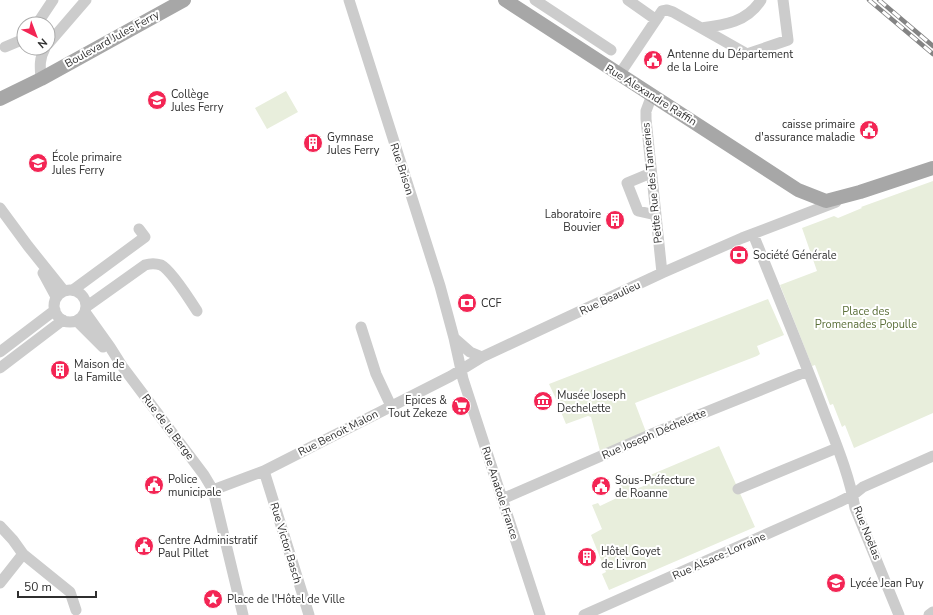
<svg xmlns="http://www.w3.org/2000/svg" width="933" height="615" viewBox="0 0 933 615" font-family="'Nunito Sans',sans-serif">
	<rect width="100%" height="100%" fill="#fff"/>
	<path fill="#e8eedc" d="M286,91l12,21 -31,17 -12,-21z
		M933,181v232l-79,35 -9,-23 -3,2 -9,-23 -3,1 -15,-40 -3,1 -32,-81 37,-14 -15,-43 32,-12 4,2 24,-10 -1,-1z
		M768,299l16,36 -27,11 3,8 -3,2 -122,47 11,29 -46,19 -9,-34 -3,-1 -22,8 -5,-12 2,-4 -3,-6 -3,-1 -8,-17z
		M719,446l36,81 -146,63 -7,-16 4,-2 -15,-37 11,-6 -10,-24 6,-2 2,3 23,-11 -7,-15 3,-1 3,1 7,-5 7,14 15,-6 -3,-7z"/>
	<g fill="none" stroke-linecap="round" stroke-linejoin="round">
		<path stroke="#ccc" stroke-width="11" d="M349,0l91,286 14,52 9,41 77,236
			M535,0l76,50
			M628,0l27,19
			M37,24l16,-24
			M701,28c24,-3 46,-6 60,-28
			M48,44l38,-44
			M5,47l19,-8
			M619,75l43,-64 5,-1 6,2 74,42 41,-14 -5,-40
			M41,79c-1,-12 -2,-20 4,-31
			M652,95l-6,16v8l16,154
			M651,173l-24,10 11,28 18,4
			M0,208l28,38 36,45
			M753,234c23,57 47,115 69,173 12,32 27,66 33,101l44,107
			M43,273l13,24
			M54 306a16 16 0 1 1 32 0a16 16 0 1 1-32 0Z
			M73,290l72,-53 -6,-8
			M86,307l59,-42c6,-2 10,-2 16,0 10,5 29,35 36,46
			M85,312l25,35 12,19 82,109 9,15 30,125
			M77,321l26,26
			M361,327l15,47 15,32
			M454,338l16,14 12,5
			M0,352l55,-42
			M0,368l63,-48
			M264,471l45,144
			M738,489l99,-41
			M213,490l51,-19 187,-95 31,-19 180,-84 80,-35 94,-36
			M502,499l152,-66 154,-62
			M0,526l13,14 10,14 47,38 6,18
			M0,583l23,-29
			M584,615l255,-113 14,-7 10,-8 70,-31
			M929,615l4,-3"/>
		<path stroke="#a7a7a7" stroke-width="14" d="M505,0l293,190 28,11 34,-9 73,-24
			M0,99l41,-20 143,-79"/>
		<defs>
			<path id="rail" d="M869,0l64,54
				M879,0l54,46"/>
		</defs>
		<use href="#rail" stroke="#848484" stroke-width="4.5"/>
		<use href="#rail" stroke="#fff" stroke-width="3" stroke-dasharray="9" stroke-linecap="butt"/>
	</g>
	<defs>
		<symbol id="civic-disc" viewBox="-11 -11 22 22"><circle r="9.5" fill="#f32554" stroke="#fff"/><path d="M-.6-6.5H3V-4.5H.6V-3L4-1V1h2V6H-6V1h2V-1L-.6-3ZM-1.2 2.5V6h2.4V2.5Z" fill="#fff"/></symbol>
		<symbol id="school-disc" viewBox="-11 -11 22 22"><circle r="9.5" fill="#f32554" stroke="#fff"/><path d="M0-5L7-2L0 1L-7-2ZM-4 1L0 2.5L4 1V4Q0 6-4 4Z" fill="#fff"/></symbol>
		<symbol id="building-disc" viewBox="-11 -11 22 22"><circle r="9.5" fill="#f32554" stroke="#fff"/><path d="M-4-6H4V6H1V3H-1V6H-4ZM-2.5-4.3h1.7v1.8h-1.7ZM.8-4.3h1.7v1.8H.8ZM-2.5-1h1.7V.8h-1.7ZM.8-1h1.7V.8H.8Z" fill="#fff"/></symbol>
		<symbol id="bank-disc" viewBox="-11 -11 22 22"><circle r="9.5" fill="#f32554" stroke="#fff"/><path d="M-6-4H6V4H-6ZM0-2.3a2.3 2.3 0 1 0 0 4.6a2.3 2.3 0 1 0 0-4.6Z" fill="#fff"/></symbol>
		<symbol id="museum-disc" viewBox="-11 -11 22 22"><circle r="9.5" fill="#f32554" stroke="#fff"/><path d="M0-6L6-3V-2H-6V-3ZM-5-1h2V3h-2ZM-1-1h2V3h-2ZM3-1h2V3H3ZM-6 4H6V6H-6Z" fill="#fff"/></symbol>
		<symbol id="supermarket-disc" viewBox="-11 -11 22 22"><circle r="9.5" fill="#f32554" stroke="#fff"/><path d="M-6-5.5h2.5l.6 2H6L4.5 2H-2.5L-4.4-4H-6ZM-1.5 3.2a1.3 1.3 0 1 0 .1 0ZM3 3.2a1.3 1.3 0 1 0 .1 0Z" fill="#fff"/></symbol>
		<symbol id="sight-disc" viewBox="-11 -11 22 22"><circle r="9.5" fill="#f32554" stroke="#fff"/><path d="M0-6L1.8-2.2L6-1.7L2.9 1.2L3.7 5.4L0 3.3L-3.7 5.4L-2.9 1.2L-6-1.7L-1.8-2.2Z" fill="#fff"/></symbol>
	</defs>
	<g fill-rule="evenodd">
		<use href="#civic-disc" x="642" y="49" width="22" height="22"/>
		<use href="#school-disc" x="146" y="89" width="22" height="22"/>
		<use href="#civic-disc" x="858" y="119" width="22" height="22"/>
		<use href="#building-disc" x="302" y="132" width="22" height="22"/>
		<use href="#school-disc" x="27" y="152" width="22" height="22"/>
		<use href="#building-disc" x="604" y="209" width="22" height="22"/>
		<use href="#bank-disc" x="728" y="244" width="22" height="22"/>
		<use href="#bank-disc" x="456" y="292" width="22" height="22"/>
		<use href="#building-disc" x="49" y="359" width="22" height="22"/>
		<use href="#museum-disc" x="532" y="390" width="22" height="22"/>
		<use href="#supermarket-disc" x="450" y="395" width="22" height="22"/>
		<use href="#civic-disc" x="143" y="474" width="22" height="22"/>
		<use href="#civic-disc" x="590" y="475" width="22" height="22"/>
		<use href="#civic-disc" x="133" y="535" width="22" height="22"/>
		<use href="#building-disc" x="576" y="546" width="22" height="22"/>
		<use href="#school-disc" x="825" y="572" width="22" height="22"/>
		<use href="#sight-disc" x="202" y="588" width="22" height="22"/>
	</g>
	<g text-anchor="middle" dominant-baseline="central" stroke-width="4" stroke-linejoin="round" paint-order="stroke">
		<g font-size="11" fill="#2f2f2f" stroke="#fff">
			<text transform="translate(112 39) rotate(-29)">Boulevard Jules Ferry</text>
			<text transform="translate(651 95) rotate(32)">Rue Alexandre Raffin</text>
			<text transform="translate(402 169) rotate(72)">Rue Brison</text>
			<text transform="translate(652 183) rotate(-96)">Petite Rue des Tanneries</text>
			<text transform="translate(610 298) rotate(-25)">Rue Beaulieu</text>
			<text transform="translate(168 427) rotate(53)">Rue de la Berge</text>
			<text transform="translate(338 433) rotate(-27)">Rue Benoit Malon</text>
			<text transform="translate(654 434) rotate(-23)">Rue Joseph Déchelette</text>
			<text transform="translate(500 493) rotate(72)">Rue Anatole France</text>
			<text transform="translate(867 533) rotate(68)">Rue Noëlas</text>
			<text transform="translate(286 543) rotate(73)">Rue Victor Basch</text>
			<text transform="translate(719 556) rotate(-24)">Rue Alsace-Lorraine</text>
		</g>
		<g font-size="11" fill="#2f2f2f" stroke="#fff" text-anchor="start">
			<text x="667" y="54">Antenne du Département<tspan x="667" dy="13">de la Loire</tspan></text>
			<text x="171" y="94">Collège<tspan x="171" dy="13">Jules Ferry</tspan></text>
			<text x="855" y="124" text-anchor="end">caisse primaire<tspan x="855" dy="13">d'assurance maladie</tspan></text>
			<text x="327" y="137">Gymnase<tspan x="327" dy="13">Jules Ferry</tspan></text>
			<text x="52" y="157">École primaire<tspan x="52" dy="13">Jules Ferry</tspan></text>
			<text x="601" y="214" text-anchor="end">Laboratoire<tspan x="601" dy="13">Bouvier</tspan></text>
			<text x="753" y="255">Société Générale</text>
			<text x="481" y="303">CCF</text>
			<text x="74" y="364">Maison de<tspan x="74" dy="13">la Famille</tspan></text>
			<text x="557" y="395">Musée Joseph<tspan x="557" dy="13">Dechelette</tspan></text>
			<text x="447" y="400" text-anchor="end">Epices &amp;<tspan x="447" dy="13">Tout Zekeze</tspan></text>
			<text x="168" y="479">Police<tspan x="168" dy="13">municipale</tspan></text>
			<text x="615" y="480">Sous-Préfecture<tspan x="615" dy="13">de Roanne</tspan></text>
			<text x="158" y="540">Centre Administratif<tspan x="158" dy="13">Paul Pillet</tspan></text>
			<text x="601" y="551">Hôtel Goyet<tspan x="601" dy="13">de Livron</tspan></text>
			<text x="850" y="583">Lycée Jean Puy</text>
			<text x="227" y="599">Place de l'Hôtel de Ville</text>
		</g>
		<g font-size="11" fill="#5b6f39" stroke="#fff">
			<text x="866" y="311">Place des<tspan x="866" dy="13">Promenades Populle</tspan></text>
		</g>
	</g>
	<g transform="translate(36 36) rotate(138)"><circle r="19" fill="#ffffff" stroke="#acacac"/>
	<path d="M0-3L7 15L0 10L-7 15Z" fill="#f32554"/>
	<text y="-6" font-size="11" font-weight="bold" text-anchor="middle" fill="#2f2f2f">N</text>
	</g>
	<path d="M18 591v6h78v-6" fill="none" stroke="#2f2f2f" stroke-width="2"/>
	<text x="24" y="591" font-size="12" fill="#2f2f2f" stroke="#ffffff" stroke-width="3" paint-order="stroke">50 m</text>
</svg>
